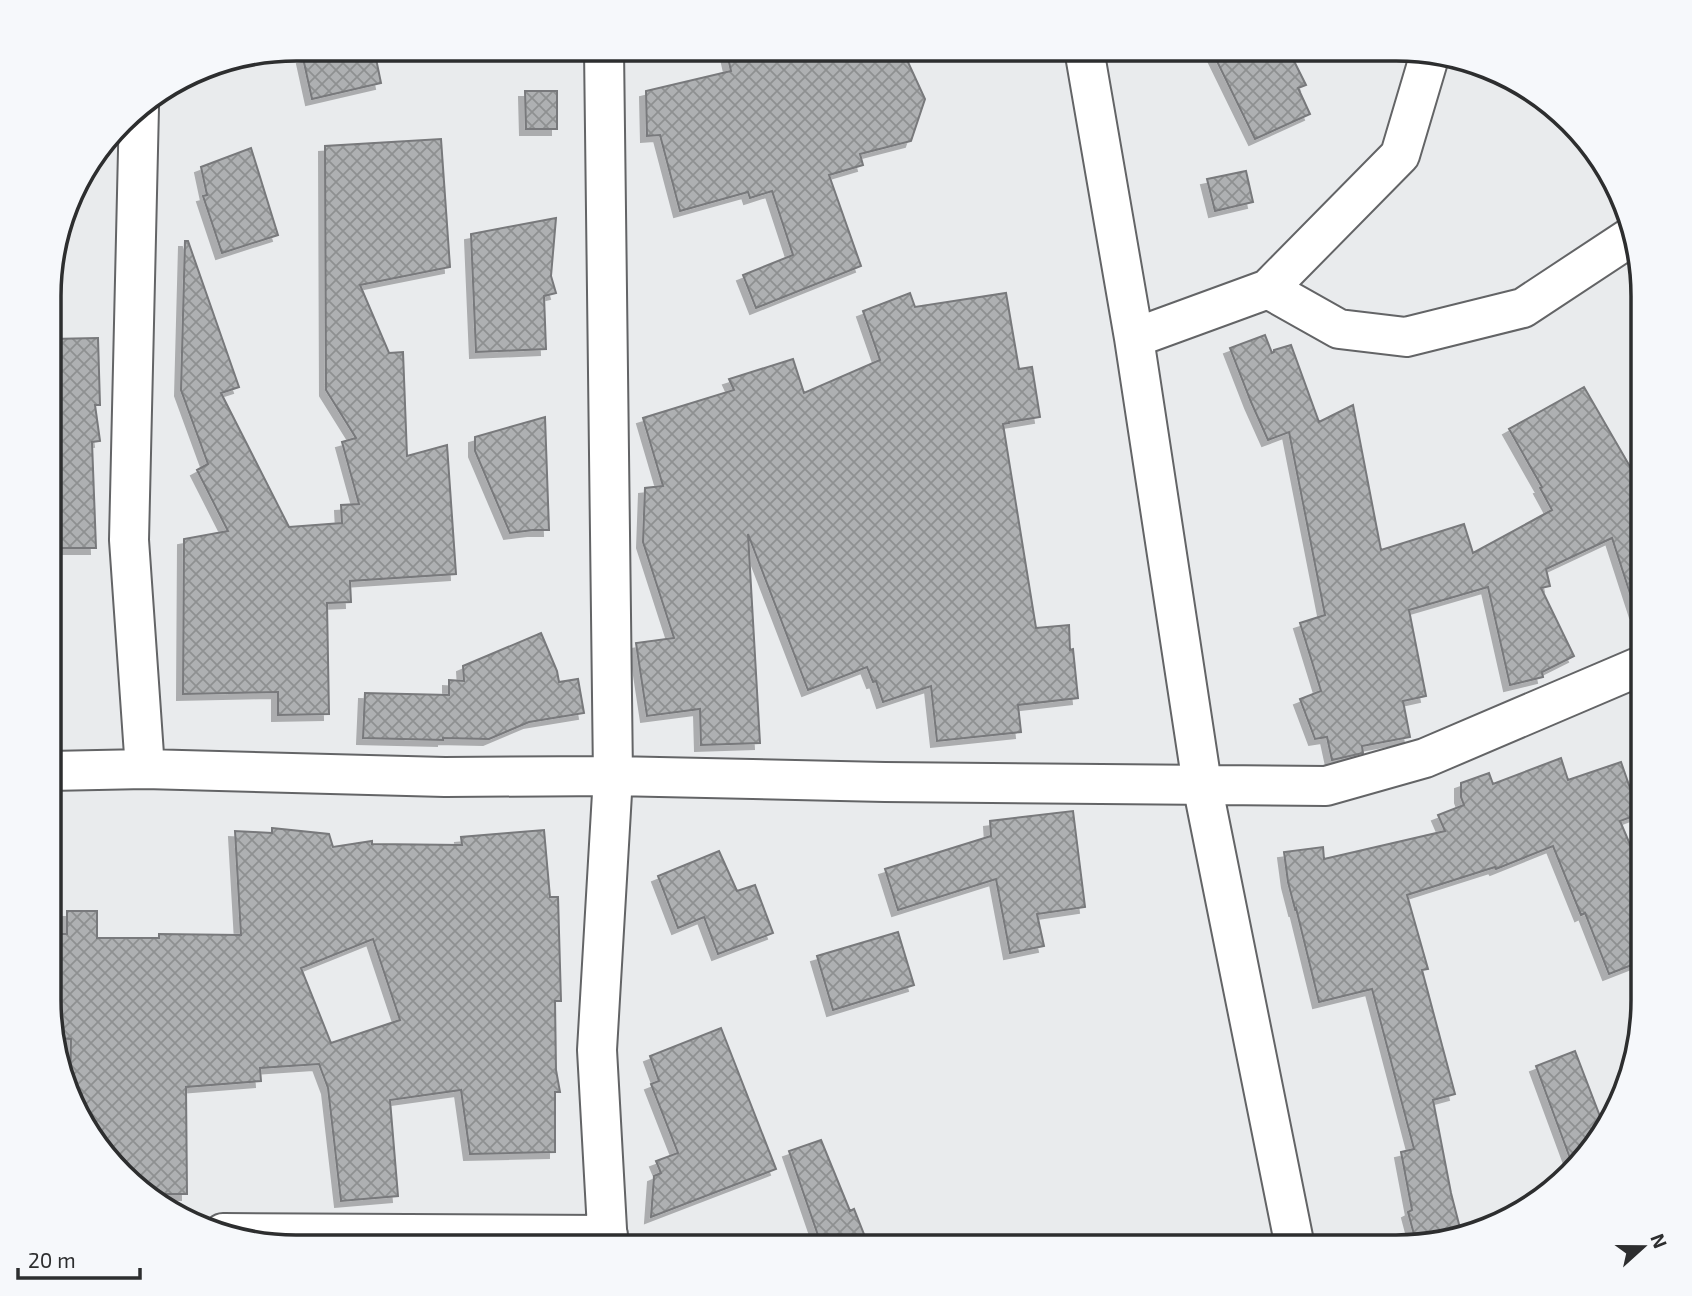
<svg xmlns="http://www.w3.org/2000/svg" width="1692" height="1296" viewBox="0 0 1692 1296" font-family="'Exo 2',sans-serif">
	<defs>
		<pattern id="building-cross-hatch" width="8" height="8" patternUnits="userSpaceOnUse" patternTransform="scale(1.75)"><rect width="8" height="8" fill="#aeb0b2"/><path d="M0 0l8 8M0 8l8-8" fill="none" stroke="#8e9091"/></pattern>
		<filter id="shadow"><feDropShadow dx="-6" dy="6" stdDeviation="0" flood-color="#0004"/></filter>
	</defs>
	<rect width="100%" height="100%" fill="#e9ebed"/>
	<path fill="url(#building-cross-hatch)" stroke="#78797b" stroke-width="2" fill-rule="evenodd" filter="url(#shadow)" d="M345,49h29l7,34 -69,16 -9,-41z
		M726,49h176l23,50 -14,42 -51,13 3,11 -34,10 32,91 -105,42 -13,-33 50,-20 -21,-64 -22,7 -2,-6 -68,19 -20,-76 -13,1 -1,-45 85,-20z
		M1211,49h77l18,36 -8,3 12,26 -55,25z
		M525,91h32v38h-31z
		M441,139l9,128 -90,18 29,68 14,-1 4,104 40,-11 9,129 -106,7 1,21 -24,1 2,111 -51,1v-23l-95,2 1,-155 44,-8 -31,-61 11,-6 -27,-74 4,-149h3l51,146 -18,6 68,134 53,-4 -1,-18 18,-1 -17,-62 14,-4 -30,-48 -1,-244z
		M251,148l27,87 -56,18 -19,-57 4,-1 -6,-28z
		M1246,171l7,31 -38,9 -8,-32z
		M556,218l-5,58 5,17 -12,3 2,53 -70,3 -5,-118z
		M910,293l5,14 91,-14 13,76 13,-2 8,50 -31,5v1l-6,1 33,204 33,-3 1,25 3,-1 5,49 -60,7 3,27 -84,9 -6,-55 -48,16 -7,-21 -3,1 -6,-15 -59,23 -60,-156 12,209 -59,2 -1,-36 -53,7 -11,-73 38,-5 -31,-96 2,-54 18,-2 -20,-68 91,-28 -5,-11 64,-20 11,34 76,-33 -17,-49z
		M1265,335l7,18 2,-1v-2l17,-5 28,77 34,-17 28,145 83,-26 9,29 79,-43 -12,-22 2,-1 -33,-58 75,-42 59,102v122l-7,1 -24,-74 -66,31 4,17 -9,2 33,68 -32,16 1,5 -33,8 -22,-98 -79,23 17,86 -23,5 7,36 -48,9 1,7 -31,7 -5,-23 -12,2 -15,-40 21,-8 -21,-68 25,-8 -36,-183 -21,8 -17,-38 -21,-54z
		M98,338l2,67h-5l5,36 -8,1 4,106h-45v-209z
		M545,417l4,113h-16l-23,3 -35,-82v-14z
		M541,633l16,38 2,11 19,-3 6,34 -55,9 -40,17 -46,-1v2l-80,-2 2,-45 84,2v-15l15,1 -1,-15z
		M1561,758l7,22 53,-18 18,52 -19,7 23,54 -1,86 -33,13 -24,-61 -4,2 -28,-69 -57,23 -1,-2 -88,28 21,74 -6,1 33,124 -22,6 18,93 10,39 -45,10 -8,-30 4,-2 -11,-58 13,-3 -42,-160 -53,13 -23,-94 -1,1 -7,-27 -4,-30 39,-5 1,12 121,-28 -7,-16 26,-10 -3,-8v-14l28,-10 4,11z
		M1073,811l12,96 -48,7 7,32 -34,7 -14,-74 -98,31 -13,-41 106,-33 -1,-15z
		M272,828l57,6 4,13 39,-6v3l90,1 -1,-8 83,-7 6,67h8l3,104h-6l1,69 4,22h-5v60l-85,2 -9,-64 -71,10 8,96 -57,5 -13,-113 -9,-24 -59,4 1,13 -75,6 1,107h-40l-14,-8 -58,-76 -5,-18 1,-53 -16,-1 -5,-21v-83h17v-23h30v27h62v-4l82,1 -6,-104 37,2zM373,939l27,81 -69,23 -30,-75z
		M719,851l18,40 18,-6 18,48 -55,21 -14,-37 -26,11 -20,-52z
		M898,932l16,53 -81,25 -16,-54z
		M721,1028l55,141 -125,48 3,-41 7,-3 -5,-12 22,-8 -27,-69 8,-3 -9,-25z
		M1575,1051l29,76 -22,36 -8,6 -38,-103z
		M821,1140l29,71 4,-2 15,38h-47l-33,-96z"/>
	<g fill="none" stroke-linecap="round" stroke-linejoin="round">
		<defs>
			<path id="minor" d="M604,49l9,727 -16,274 11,197
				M1084,49l50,289 68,446 93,463
				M139,107l-10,433 16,229
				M1268,289l132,-134 30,-101
				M1134,338l134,-49 71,40 67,8 117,-29 106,-70
				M50,771l95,-2 300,8 168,-1 272,6 441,4 99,-28 218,-93
				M223,1233l385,2"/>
		</defs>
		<use href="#minor" stroke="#636466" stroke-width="42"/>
		<use href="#minor" stroke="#fff" stroke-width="38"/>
	</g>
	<path d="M0 0H1692V1296H0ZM296 61H1396A235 235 0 0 1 1631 296V1000A235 235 0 0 1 1396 1235H296A235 235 0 0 1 61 1000V296A235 235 0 0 1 296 61Z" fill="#f6f8fb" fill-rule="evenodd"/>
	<path fill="none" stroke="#2d2e2f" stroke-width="3.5" d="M296 61H1396A235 235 0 0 1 1631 296V1000A235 235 0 0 1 1396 1235H296A235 235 0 0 1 61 1000V296A235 235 0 0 1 296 61Z"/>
	<g transform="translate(1643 1247) rotate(69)" stroke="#f6f8fb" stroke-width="5" paint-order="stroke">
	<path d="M0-5L12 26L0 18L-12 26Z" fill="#2d2e2f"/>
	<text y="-10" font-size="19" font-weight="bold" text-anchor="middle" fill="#2d2e2f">N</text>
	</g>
	<path d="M18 1268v10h122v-10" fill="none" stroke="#2d2e2f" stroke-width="3.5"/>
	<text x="28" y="1268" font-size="21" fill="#2d2e2f" stroke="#f6f8fb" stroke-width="5" paint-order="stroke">20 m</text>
</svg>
